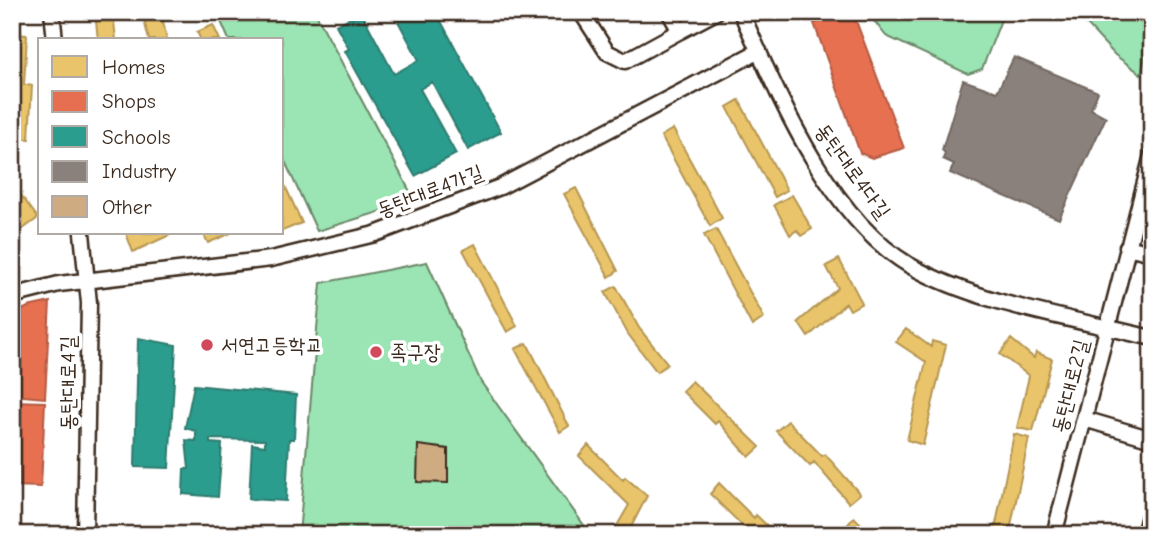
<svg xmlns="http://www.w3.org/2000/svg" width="1164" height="547" viewBox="0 0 1164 547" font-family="'Comic Neue','Poor Story',sans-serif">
	<rect width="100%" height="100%" fill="#fff"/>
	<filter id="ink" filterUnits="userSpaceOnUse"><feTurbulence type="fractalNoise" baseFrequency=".0143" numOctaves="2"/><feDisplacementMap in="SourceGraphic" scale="14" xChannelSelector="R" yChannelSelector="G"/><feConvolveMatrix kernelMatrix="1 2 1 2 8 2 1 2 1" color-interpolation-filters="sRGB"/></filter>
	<g filter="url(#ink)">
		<path fill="#9be4b3" stroke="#6b8768" stroke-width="2" d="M217,12h98l100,189 -98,30 -35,-76v-115h-53z
			M867,12h137l-22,57 -14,5 -82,-38z
			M1075,12h56l20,20 -10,42 -26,-19z
			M427,262l54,120 110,153h-292l22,-252z"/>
		<path fill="#e9c46a" stroke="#b59653" stroke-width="2" d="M12,12h8l-1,14 -7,-1z
			M95,12h18l3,28h-18z
			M142,12h19l6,28h-18z
			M213,25l7,15h-19l-4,-8z
			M12,34l15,1 -3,50h8l-3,54 -17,-1z
			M739,100l48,90 -12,7 -48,-90z
			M673,129l49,89 -12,8 -49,-90z
			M282,179l20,44 -20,8z
			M12,183l26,35 -26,19z
			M576,188l42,83 -9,6 -45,-83z
			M792,195l20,34 -11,7 -4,-6 -7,5 -16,-30z
			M716,229l48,89 -12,8 -48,-91z
			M126,233h48l-41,19z
			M203,233h28l-23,10z
			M475,244l42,82 -10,6 -44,-82z
			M839,259l23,44 -12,7 -4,-7 -38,34 -10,-15 40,-34 -12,-22z
			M616,286l23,42 29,36 -11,8 -29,-38 -23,-42z
			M906,329l25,18 1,-6 14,4 -23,100 -16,-5 19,-78 -30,-20z
			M1011,339l23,19 2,-6 16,7 -19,72 -16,-3 12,-52 -29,-22z
			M527,343l42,83 -9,6 -45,-83z
			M692,381l68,66 -11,10 -31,-36 -3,3 -33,-33z
			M788,421l34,35 3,-2 35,40 -11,9 -35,-41 -4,4 -34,-35z
			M1014,434l15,4 -20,97h-10l-5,-1z
			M588,445l35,35 2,-3 22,19 -20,39 -13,-4 15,-26 -50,-49z
			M719,483l35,35 2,-3 21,20h-25l-42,-41z
			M854,517l18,18h-20l-7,-7z"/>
		<path fill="#e76f51" stroke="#b35a42" stroke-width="2" d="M845,12l8,1 51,135 -32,10 -12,-5 -46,-130z
			M50,302l-5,96 -33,-3v-80l16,-8z
			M12,401l33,1 -4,85 -29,-1z"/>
		<path fill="#2a9d8f" stroke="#2f7a6d" stroke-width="2" d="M361,12l33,62 25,-14 -26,-48h43l65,120 -33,18 -36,-68 -12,7 36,65 -41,22 -70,-125 4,-2 -13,-24z
			M138,338l38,7 -7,123 -34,-1z
			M194,385l102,10 -2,44h-5l-3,62 -37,-2 3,-55 13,2v-6l-55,-1v4l12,1 -4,53 -35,-3 1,-25h5l-3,-29 10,1v-10l-11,-3z
			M156,531l28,1v3h-28z"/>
		<path fill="#8a817c" stroke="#726760" stroke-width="2" d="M1014,57l84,35 -7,17 15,8 -47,102 -109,-46 4,-9 -11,-5 2,-6 -3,-3 21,-70 34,12z"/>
		<path fill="#cfab82" stroke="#3b2a1e" stroke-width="2" d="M418,445l30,4v34l-31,-1z"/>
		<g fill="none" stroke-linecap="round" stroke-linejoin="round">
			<defs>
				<path id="minor" d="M52,12l3,28
					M581,12l26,40 18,9 55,-30 -11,-19
					M741,12c37,82 87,205 168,253 67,39 167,54 243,73
					M680,31l36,-19
					M82,233l7,70 -4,232
					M1127,247l25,6
					M12,296l47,-12 212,-25 104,-25 125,-47 259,-136
					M1084,419l68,20
					M1054,535l98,-380
					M1144,535l8,-31"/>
			</defs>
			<use href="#minor" stroke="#3b2a1e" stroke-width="19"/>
			<use href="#minor" stroke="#fff" stroke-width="14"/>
		</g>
	</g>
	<g fill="#d1495b" stroke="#fff" stroke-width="2.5">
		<circle cx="207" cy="345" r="7"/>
		<circle cx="376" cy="352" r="7"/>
	</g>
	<g text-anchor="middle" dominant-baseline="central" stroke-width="7" stroke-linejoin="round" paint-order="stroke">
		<g font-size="21" fill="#3b2a1e" stroke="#fff">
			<text transform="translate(853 171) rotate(54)">동탄대로4다길</text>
			<text transform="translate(430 191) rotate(-21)">동탄대로4가길</text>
			<text transform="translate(68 383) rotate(-90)">동탄대로4길</text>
			<text transform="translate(1070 386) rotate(-76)">동탄대로2길</text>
		</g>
		<g font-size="21" fill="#3b2a1e" stroke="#fff" text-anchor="start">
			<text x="221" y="345">서연고등학교</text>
			<text x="390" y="352">족구장</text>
		</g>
	</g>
	<rect width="1164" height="547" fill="none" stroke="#fff" stroke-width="42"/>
	<rect x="21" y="21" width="1122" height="505" fill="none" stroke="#3b2a1e" stroke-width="2.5" filter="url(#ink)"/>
	<rect x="38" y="38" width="245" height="196" fill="#ffffff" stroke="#b1aaa5" stroke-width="2"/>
	<rect x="52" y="56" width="35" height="21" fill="#e9c46a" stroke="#b1aaa5" stroke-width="2"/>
	<text x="102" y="74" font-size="21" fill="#3b2a1e">Homes</text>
	<rect x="52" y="91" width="35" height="21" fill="#e76f51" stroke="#b1aaa5" stroke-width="2"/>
	<text x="102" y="108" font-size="21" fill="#3b2a1e">Shops</text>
	<rect x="52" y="126" width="35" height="21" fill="#2a9d8f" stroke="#b1aaa5" stroke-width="2"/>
	<text x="102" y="144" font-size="21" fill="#3b2a1e">Schools</text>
	<rect x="52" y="161" width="35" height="21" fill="#8a817c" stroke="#b1aaa5" stroke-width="2"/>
	<text x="102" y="178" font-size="21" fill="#3b2a1e">Industry</text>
	<rect x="52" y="196" width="35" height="21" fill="#cfab82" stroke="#b1aaa5" stroke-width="2"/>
	<text x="102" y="214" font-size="21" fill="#3b2a1e">Other</text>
</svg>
